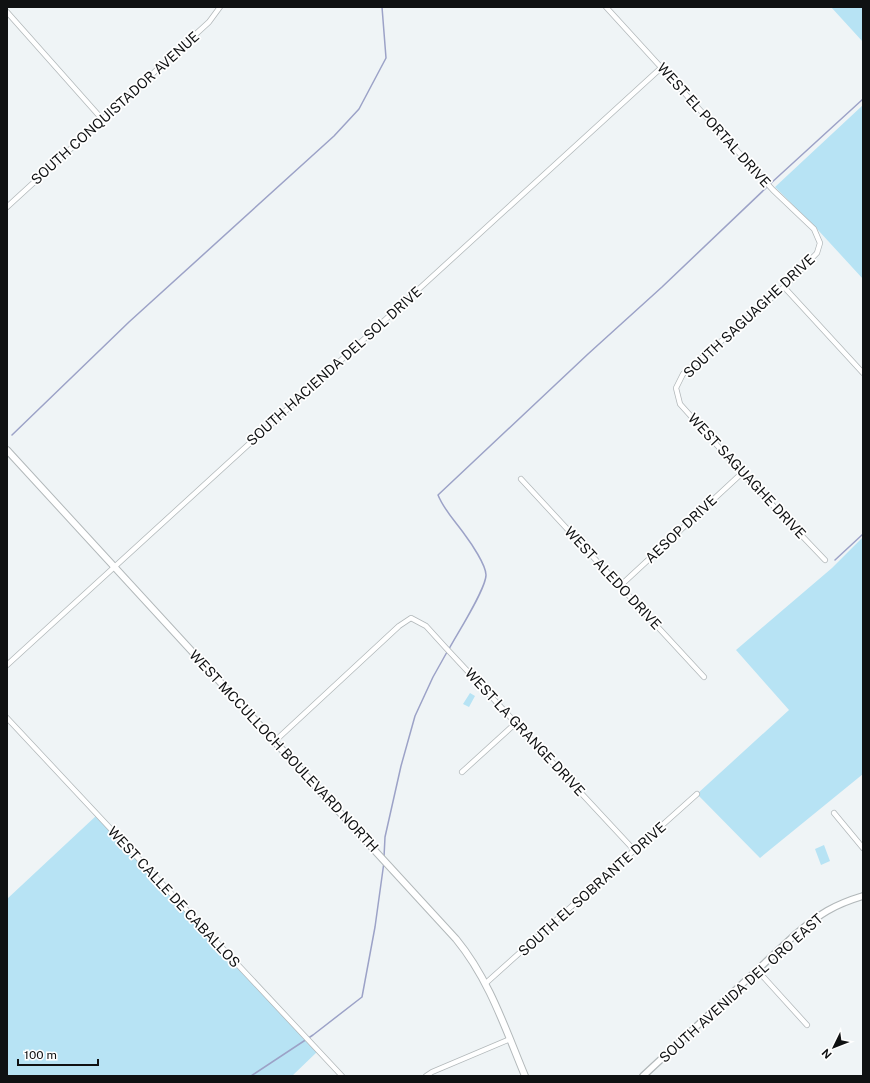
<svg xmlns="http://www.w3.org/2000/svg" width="870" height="1083" viewBox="0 0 870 1083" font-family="'Public Sans',sans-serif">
	<rect width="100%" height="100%" fill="#eff4f6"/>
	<path fill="#b7e3f4" d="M831,7h32v35z
		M863,105v174l-45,-49 -43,-43z
		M863,537v237l-103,84 -63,-64 92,-84 -53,-60 96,-82z
		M470,693l5,3 -6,11 -6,-3z
		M97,815l221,236 -26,25h-285v-177z
		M824,845l6,16 -9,4 -6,-16z"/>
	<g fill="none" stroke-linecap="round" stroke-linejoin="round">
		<path stroke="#9ca2c7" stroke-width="1.5" d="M770,184l93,-85
			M12,435l117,-113 205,-186 25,-27 27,-51 -4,-51
			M835,560l28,-26
			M449,649c8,-15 37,-60 37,-74 0,-10 -15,-32 -21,-40 -10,-14 -21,-25 -27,-40l150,-141 74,-67 105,-100
			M384,857l1,-20 16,-71 14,-50 18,-39 14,-25
			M251,1076l62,-41 49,-38 13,-70 9,-65"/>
		<defs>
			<path id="minor" d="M606,7l167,183 41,39 6,14 -3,10 -33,34 -101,87 -7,14 4,16 62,69 83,87
				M7,12l95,107
				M7,207l202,-185 11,-15
				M784,287l79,86
				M521,479l183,198
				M620,586l122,-113
				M7,665l655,-598
				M7,718l335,358
				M275,741l124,-115 12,-8 15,8 20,22 189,203
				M462,772l55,-50
				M834,813l29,35
				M758,971l49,54
				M486,983l211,-189
				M426,1076l6,-4 78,-33"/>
			<path id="tertiary" d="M643,1076l154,-143c23,-19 36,-28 66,-37"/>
			<path id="secondary" d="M7,450l449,489c33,40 49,89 69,137"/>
		</defs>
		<use href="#minor" stroke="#b2b8ba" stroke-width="6"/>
		<use href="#tertiary" stroke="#b2b8ba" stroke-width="8"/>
		<use href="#secondary" stroke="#b2b8ba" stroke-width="8"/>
		<use href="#minor" stroke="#fff" stroke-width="4.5"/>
		<use href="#tertiary" stroke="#fff" stroke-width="5.5"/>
		<use href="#secondary" stroke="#fff" stroke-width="6"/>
	</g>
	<g text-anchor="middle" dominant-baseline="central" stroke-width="3.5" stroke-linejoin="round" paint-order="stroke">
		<g font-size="14" fill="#0f1112" stroke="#fff">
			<text transform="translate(115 108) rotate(-42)">SOUTH CONQUISTADOR AVENUE</text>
			<text transform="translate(714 125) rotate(48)">WEST EL PORTAL DRIVE</text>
			<text transform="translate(749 316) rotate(-43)">SOUTH SAGUAGHE DRIVE</text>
			<text transform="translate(334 366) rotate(-42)">SOUTH HACIENDA DEL SOL DRIVE</text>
			<text transform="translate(747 476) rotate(47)">WEST SAGUAGHE DRIVE</text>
			<text transform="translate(681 529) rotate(-43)">AESOP DRIVE</text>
			<text transform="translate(613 578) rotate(47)">WEST ALEDO DRIVE</text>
			<text transform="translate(525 732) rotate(47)">WEST LA GRANGE DRIVE</text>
			<text transform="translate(284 751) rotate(47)">WEST MCCULLOCH BOULEVARD NORTH</text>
			<text transform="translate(592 889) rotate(-42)">SOUTH EL SOBRANTE DRIVE</text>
			<text transform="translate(174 897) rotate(47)">WEST CALLE DE CABALLOS</text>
			<text transform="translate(741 988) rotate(-42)">SOUTH AVENIDA DEL ORO EAST</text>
		</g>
	</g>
	<rect width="870" height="1083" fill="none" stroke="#0f1112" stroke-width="16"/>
	<g transform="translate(834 1047) rotate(227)" stroke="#ffffff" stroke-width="3" paint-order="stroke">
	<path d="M0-3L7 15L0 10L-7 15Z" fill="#0f1112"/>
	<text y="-6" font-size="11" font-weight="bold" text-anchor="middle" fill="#0f1112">N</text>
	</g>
	<path d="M18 1059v6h80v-6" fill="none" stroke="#0f1112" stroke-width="2"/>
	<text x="24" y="1059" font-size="12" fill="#0f1112" stroke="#ffffff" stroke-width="3" paint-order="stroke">100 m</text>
</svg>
